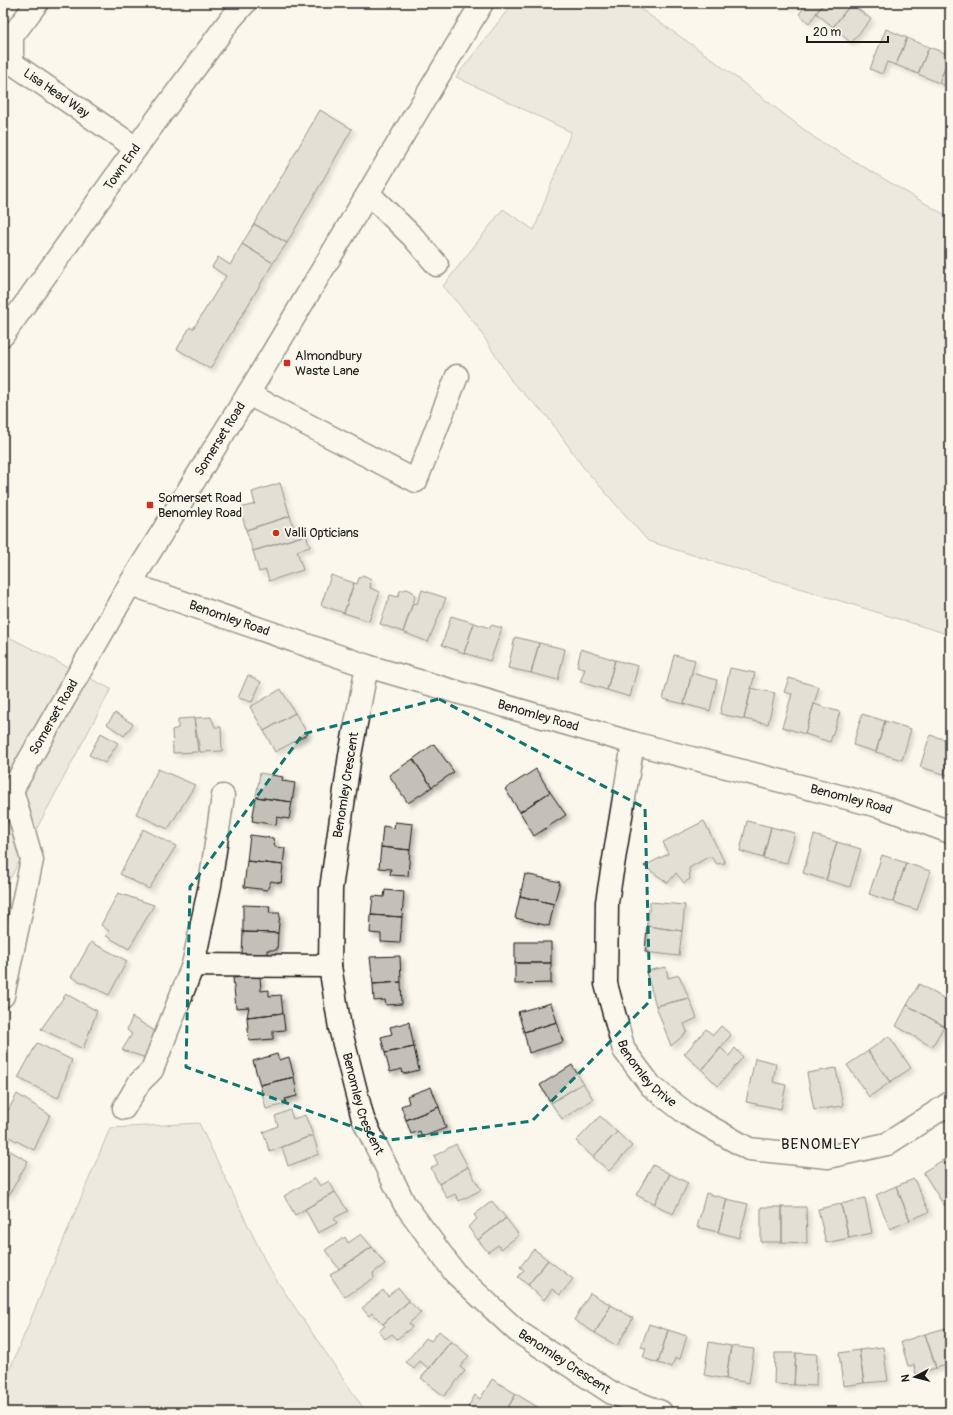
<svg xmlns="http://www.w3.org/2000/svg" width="953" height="1415" viewBox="0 0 953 1415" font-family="Pangolin,sans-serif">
	<defs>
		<filter id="shadow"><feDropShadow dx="3.5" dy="3.5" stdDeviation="2" flood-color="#0004"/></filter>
	</defs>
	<rect width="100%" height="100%" fill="#fbf7ec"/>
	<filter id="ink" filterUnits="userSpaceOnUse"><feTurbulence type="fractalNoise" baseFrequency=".025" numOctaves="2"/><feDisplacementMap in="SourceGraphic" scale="8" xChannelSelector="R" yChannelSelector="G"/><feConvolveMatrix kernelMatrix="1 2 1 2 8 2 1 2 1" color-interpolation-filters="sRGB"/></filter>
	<g filter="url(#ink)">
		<path fill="#dad7ce" stroke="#7b7a75" d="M513,3h119l76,53 107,82 135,80v417l-302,-94 -65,-74 -36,-51 -35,-34 -35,-56 -34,-40 60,-77 31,21 37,-98 -115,-55z
			M3,634l108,55 -108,203z
			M199,1123l70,146 97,143h-363v-26l107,-258z"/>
		<path fill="#c3c0b8" stroke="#1c1c1c" filter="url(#shadow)" d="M785,3h8l-3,4z
			M803,3h21l-15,20 -10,-9 7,-9z
			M824,3h26l1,1 -18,23 -17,-14z
			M851,4l20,15 -20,24 -18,-16z
			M886,29l21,9 -11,27 -9,-3 -5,12 -12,-5z
			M907,38l22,9 -11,27 -22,-9z
			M929,47l21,8 -11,28 -21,-9z
			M950,55v33l-11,-5z
			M320,110l32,19 -65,114 -33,-19z
			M254,224l33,19 -14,20 -31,-19z
			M242,244l31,19 -63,106 -33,-20 13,-22 3,2 33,-53 -14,-9 6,-10 12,8z
			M280,483l10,33 -44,14 -6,-22 15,-4 -3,-12z
			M290,516l4,13 10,-3 2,9 -53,16 -7,-21z
			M306,535l4,12 -13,4 6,19 -34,11 -3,-11 -7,2 -6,-21z
			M331,575l23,8 -10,30 -23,-8z
			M363,575l8,4 -1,9 10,4 -11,29 -25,-8 10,-30 3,1 2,-6z
			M407,589l6,3 2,5 -12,35 -23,-8 10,-29 8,2 2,-6z
			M422,590l24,8 -18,44 -25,-10 10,-29 4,1z
			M451,616l23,7 -10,30 -22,-8z
			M474,623l16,5 1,-3 11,3 -12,33 -26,-8z
			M515,637l24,6 -8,30 -23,-5z
			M539,643l26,6 -7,31 -27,-7z
			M581,649l34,11 -8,30 -27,-8 5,-13 -8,-2z
			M674,655l21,5 -11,44 -21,-5z
			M615,660l23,6 -8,31 -23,-7z
			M730,668l25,5 -11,46 -24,-5z
			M692,673l25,7 -7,31 -26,-7z
			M248,675l13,7 -9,20 -14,-4z
			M789,678l30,9 -14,47 -23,-7 10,-33 -8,-2z
			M751,688l24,5 -7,31 -24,-5z
			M281,689l14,24 -31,18 -14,-24z
			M814,704l26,8 -10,30 -25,-8z
			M115,713l18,11 -9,12 -17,-12z
			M295,713l13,21 -33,18 -11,-21z
			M862,714l23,7 -9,31 -23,-7z
			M211,717l4,10h6l1,24 -22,1 -6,-34z
			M194,718l4,34 -25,1 -1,-23 6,-2v-9z
			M885,721l26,8 -9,31 -26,-8z
			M101,733l17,10 -13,20 -16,-8z
			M930,735l20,6v8l-6,25 -24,-7z
			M434,744l20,28 -22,15 -19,-28z
			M950,749v27l-6,-2z
			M413,759l19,28 -24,16 -19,-28z
			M158,769l37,16 -27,44 -32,-15z
			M536,769l14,23 -30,20 -15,-23z
			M260,773l23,4 -1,4 13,2 -3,19 -36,-5z
			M550,792l16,23 -32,21 -14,-24z
			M256,797l36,5 -3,17 -12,-2 -1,8 -24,-4z
			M704,821l21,42 -8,1 -7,-8 -21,12 1,11 -6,4 -8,-10 -8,10 -24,-17 24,-12 -5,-12z
			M747,821l24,6 -8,31 -23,-7z
			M395,822l18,2 -3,26 -29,-3 2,-21 11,2z
			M771,827l24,6 -8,30 -24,-5z
			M143,829l33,17 -27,43 -29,-15z
			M250,835l23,3 2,9 10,1 -2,17 -36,-4z
			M814,835l23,7 -11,38 -23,-7z
			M837,842l24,7 -11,38 -24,-7z
			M381,847l29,3 -2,26 -18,-1 1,-6 -12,-1z
			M882,855l24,8 -13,39 -24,-8z
			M247,861l36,4 -2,18 -10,-2 -4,9 -23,-3z
			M906,863l24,8 -13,39 -24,-8z
			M525,874l35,8 -6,22 -34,-8z
			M385,890l19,2 -2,25 -31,-2 2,-19 11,1z
			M118,893l36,12 -25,44 -23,-13 3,-5 -8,-6z
			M520,896l34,8 -5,22 -34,-8z
			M650,902l35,3 -3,26 -35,-5z
			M243,905l27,1 -1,7h11l-2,20 -35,-1z
			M371,915l31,2 -2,26 -19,-1v-8l-11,-1z
			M647,926l35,5 -3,25 -34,-4z
			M243,932l35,1 -1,17h-10v6l-25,-1z
			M91,942l36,19 -18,34 -38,-18z
			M515,942h36v21h-36z
			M400,956l1,26 -28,2 -3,-27z
			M515,963h36v20l-36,1z
			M666,967l2,11 11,-3 10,23 -33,8 -10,-35z
			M260,976l1,15 8,-1v6l12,-1 2,18 -36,4 2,-10 -13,1 -3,-30z
			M401,982l1,22 -16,1 -1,-5 -11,1 -1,-17z
			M919,984l31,18v13l-6,11 -37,-21z
			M66,994l31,17 -14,38 -42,-20z
			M689,998l8,20 -13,6 3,8 -16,14 -15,-40z
			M551,1003l6,19 -33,10 -6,-20z
			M907,1005l37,21 -12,21 -36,-21z
			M283,1013l2,17 -12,1v8l-24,2 -2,-24z
			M132,1017l26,16 -12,25 -24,-8 10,-16 -5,-4z
			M409,1022l5,25 -29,6 -4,-16 11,-3 -2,-7z
			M557,1022l6,20 -34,11 -5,-21z
			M721,1026l10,9 -29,35 -18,-16 22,-25 7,6z
			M889,1036l22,32 -21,14 -22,-31z
			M37,1043l35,17 -14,38 -40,-20z
			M414,1047l5,23 -16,4 -1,-5 -12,3 -5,-19z
			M721,1048l8,8 6,-8 8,9 -25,29 -16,-16z
			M868,1051l22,31 -21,15 -22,-32z
			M277,1054l2,6 10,-3 5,20 -34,8 -7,-24z
			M755,1058l21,5 -3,19 13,3 -5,24 -35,-7z
			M572,1065l11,18 -32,20 -11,-18z
			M836,1068l7,38 -29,4 -7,-37z
			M294,1077l3,19 -12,3 1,5 -20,5 -6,-24z
			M583,1083l10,16 -31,20 -11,-16z
			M431,1087l8,20 -33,13 -5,-14 8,-3 -2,-7z
			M17,1094l33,21 -16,35 -31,-16v-14z
			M439,1107l7,21 -24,9 -2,-6 -9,3 -5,-14z
			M290,1110l3,9 12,-4 8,20 -43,17 -7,-20 15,-6 -3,-10z
			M600,1116l17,16 -24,25 -17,-16z
			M617,1132l15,14 -23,25 -16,-14z
			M313,1135l6,19 -31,12 -6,-19z
			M456,1144l12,23 -29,17 -8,-16 7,-4 -4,-8z
			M3,1147l25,14 -19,34 -6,-3z
			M950,1155v17l-7,-12z
			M943,1160l7,12v29l-6,4 -21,-33z
			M653,1165l17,9 -16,30 -18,-9z
			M468,1167l13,23 -22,11 -4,-7 -8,4 -8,-14z
			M670,1174l18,9 -15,31 -19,-10z
			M315,1178l5,8 9,-5 6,11 -40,23 -11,-19z
			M914,1179l15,33 -19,8 -14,-34z
			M896,1186l14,34 -20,9 -14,-34z
			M335,1192l13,19 -14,7 3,5 -19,10 -13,-24z
			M706,1193l21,6 -9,33 -21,-5z
			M865,1198l7,35 -23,5 -8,-34z
			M727,1199l21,5 -9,34 -21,-6z
			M492,1201l14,17 -28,22 -10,-13 9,-8 -3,-4z
			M841,1204l8,34 -23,5 -8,-34z
			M761,1207h21v35h-21z
			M782,1207h24l1,36 -25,-1z
			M506,1218l13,17 -18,14 -3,-4 -10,7 -10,-12z
			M361,1234l11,13 -33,22 -14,-19 20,-13 3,6z
			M372,1247l13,17 -12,9 1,5 -29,19 -15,-22z
			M534,1249l14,11 -20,25 -10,-8 6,-7 -4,-3z
			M548,1260l25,19 -13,16 -8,-6 -8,11 -16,-15z
			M398,1287l11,14 -26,23 -11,-11 -3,3 -7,-8 21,-18 5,6z
			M590,1293l21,12 -16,28 -21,-13z
			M409,1301l12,12 -12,10 3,4 -15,12 -5,-5 -7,5 -6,-8 6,-5 -2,-2z
			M611,1305l22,13 -16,28 -22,-13z
			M649,1324l19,6 -10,33 -15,-5 3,-10 -5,-1z
			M949,1327l1,25 -3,1 3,11 -14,4 -11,-34z
			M668,1330l19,6 -7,23 -5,-1 -3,9 -14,-4z
			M439,1331l12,10 -22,28 -9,-8 -6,8 -8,-7 20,-24 5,3z
			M925,1334l11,34 -20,6 -2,-9 -6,1 -7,-24z
			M451,1341l18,15 -9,11 5,4 -21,25 -23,-18z
			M709,1342l22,4 -5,33 -22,-4z
			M731,1346l23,3 -5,34 -23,-4z
			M883,1347l5,34 -24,2 -5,-33z
			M859,1350l5,33 -21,3 -4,-33z
			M775,1353h21l-2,32 -20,-1z
			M796,1353l21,1 -1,32 -22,-1z
			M492,1379l24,15 -11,18h-29l-8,-5 7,-12 5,4z
			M516,1394l23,14 -2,4h-32z"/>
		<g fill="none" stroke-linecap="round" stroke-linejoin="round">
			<defs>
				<g id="minor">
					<path id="s1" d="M37,3l-25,33v27l124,85"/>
					<path d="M369,194l44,43 24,28"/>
					<path id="s2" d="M3,335l133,-187 94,-128 15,-17"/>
					<path d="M248,394l168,87 41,-105"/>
					<path id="s3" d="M130,584l237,82 266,77 249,64 68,25"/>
					<path id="s4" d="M367,666l-17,89 -19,134 -1,77 10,62 23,91 41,84 51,70 62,58 95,62 49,19"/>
					<path id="s5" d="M633,743l-26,159 -1,82 18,66 27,36 36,28 62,35 79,8 59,-13 63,-41"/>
					<path id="s6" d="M3,810l9,-20 118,-206 118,-190 234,-391"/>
					<path d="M193,965l17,-80 13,-89"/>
					<path d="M3,996l29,-136 -20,-70"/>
					<path d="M124,1108l15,-25 13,-13 41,-105 137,1"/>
				</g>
			</defs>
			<use href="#minor" stroke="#1c1c1c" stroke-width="25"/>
			<use href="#minor" stroke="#fbf7ec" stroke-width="22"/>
		</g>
	</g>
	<path d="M0 0H953V1415H0ZM439,699l206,109 5,193 -118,120 -142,19 -204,-73 4,-180 113,-153z" fill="#fbf7ec" fill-opacity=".55" fill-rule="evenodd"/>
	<path fill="none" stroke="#0f766e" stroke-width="3" stroke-dasharray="8 5" stroke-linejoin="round" d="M439,699l206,109 5,193 -118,120 -142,19 -204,-73 4,-180 113,-153z"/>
	<g fill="#c8321e" stroke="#fbf7ec" stroke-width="1.5">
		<rect x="283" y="359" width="8" height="8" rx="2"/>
		<rect x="146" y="501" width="8" height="8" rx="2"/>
		<circle cx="276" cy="533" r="4"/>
	</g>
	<g text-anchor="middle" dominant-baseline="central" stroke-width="4" stroke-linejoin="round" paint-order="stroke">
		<g font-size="13" fill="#1c1c1c" stroke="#fbf7ec">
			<text stroke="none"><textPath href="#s1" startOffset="122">Lisa Head Way</textPath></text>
			<text stroke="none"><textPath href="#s2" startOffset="206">Town End</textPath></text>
			<text stroke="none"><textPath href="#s6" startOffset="430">Somerset Road</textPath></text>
			<text stroke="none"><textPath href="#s3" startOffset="105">Benomley Road</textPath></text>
			<text stroke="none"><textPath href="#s3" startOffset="429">Benomley Road</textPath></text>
			<text stroke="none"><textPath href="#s6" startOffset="106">Somerset Road</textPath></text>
			<text transform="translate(346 785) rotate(-81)">Benomley Crescent</text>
			<text stroke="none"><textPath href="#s3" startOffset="753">Benomley Road</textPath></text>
			<text stroke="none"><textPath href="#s5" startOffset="344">Benomley Drive</textPath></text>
			<text stroke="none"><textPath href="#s4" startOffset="445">Benomley Crescent</textPath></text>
			<text stroke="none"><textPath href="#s4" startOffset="781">Benomley Crescent</textPath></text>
		</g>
		<g font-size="13" fill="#1c1c1c" stroke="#fbf7ec" text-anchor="start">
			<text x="295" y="356">Almondbury<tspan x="295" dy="15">Waste Lane</tspan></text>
			<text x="158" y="498">Somerset Road<tspan x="158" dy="15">Benomley Road</tspan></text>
			<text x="284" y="533">Valli Opticians</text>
		</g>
		<g font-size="15" letter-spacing="1" fill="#1c1c1c" stroke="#fbf7ec">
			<text x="821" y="1144">BENOMLEY</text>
		</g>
	</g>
	<rect width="953" height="1415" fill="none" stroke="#fbf7ec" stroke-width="16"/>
	<rect x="8" y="8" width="937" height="1399" fill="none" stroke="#1c1c1c" stroke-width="1.5" filter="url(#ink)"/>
	<g transform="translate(915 1377) rotate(263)" stroke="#fbf7ec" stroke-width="3" paint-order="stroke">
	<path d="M0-3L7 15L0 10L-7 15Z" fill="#1c1c1c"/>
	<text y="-6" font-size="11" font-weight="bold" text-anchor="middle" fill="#1c1c1c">N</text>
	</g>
	<path d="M807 36v6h81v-6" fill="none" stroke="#1c1c1c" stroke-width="2"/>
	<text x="813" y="36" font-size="12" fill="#1c1c1c" stroke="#fbf7ec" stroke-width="3" paint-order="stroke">20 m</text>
</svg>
